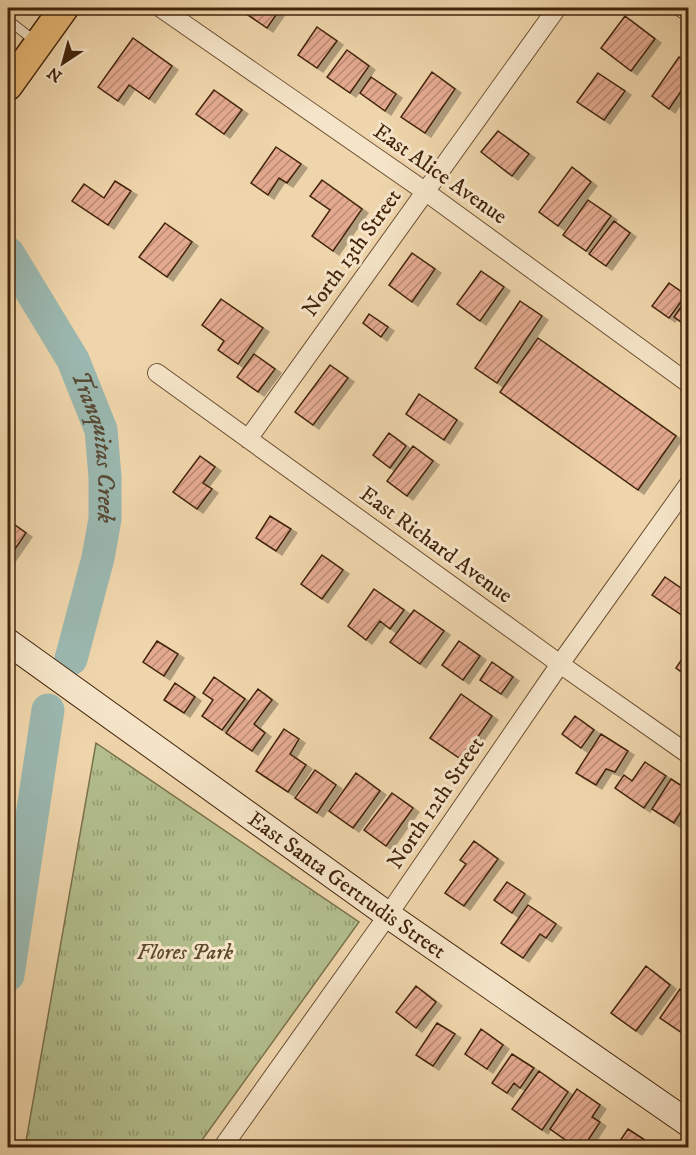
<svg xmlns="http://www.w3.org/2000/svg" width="696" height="1155" viewBox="0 0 696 1155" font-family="'IM FELL DW Pica',serif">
	<defs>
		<pattern id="park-tufts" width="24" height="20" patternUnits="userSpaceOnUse" patternTransform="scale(1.5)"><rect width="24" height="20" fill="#b3be8d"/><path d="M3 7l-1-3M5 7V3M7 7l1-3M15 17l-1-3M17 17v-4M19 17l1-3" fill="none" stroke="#939a71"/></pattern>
		<pattern id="building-hatch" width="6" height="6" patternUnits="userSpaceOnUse" patternTransform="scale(1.5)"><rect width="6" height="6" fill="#e4aa90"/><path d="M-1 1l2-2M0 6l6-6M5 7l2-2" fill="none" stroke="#ba8a74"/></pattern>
		<filter id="shadow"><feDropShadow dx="6" dy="4" stdDeviation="0" flood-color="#0004"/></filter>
	</defs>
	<rect width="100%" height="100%" fill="#efd5ab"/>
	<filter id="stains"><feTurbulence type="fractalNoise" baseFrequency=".00333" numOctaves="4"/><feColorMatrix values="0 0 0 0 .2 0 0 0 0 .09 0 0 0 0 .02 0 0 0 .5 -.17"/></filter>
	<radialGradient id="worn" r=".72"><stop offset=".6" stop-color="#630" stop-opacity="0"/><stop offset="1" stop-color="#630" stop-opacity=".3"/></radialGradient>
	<path fill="url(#park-tufts)" stroke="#7a714c" stroke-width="1.5" d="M96,743l263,179 -162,225h-172z"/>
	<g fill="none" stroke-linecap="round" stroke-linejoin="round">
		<g stroke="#9bb8b0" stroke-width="33">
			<path id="s1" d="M8,253l65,107 28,70 4,47v42l-7,39 -27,101"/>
			<path d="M8,975l40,-265"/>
		</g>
	</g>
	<path fill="url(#building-hatch)" stroke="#42240b" stroke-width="1.5" filter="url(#shadow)" d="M245,8h33l2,1 -13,19 -25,-17z
		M625,16l30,23 -24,32 -30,-23z
		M317,27l20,14 -20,27 -19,-13z
		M133,38l39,28 -23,33 -20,-14 -11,16 -20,-14z
		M347,50l22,16 -19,27 -23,-16z
		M679,57l9,6v18l-19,28 -17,-13z
		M432,72l23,17 -30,44 -24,-16z
		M598,73l27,18 -21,29 -27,-18z
		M371,77l25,17 -11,17 -25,-18z
		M214,90l28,20 -18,24 -28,-20z
		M498,131l31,23 -17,22 -31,-24z
		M276,147l25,17 -14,19 -8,-5 -11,17 -17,-12z
		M572,167l19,15 -33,44 -19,-14z
		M322,180l40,29 -29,42 -21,-15 18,-26 -20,-14z
		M115,181l16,10 -23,34 -36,-24 12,-17 20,14z
		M588,200l23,16 -25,35 -23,-16z
		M614,221l16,12 -24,33 -17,-12z
		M165,223l27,19 -25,35 -28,-20z
		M412,253l23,16 -23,33 -23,-17z
		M481,271l23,16 -24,34 -23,-17z
		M669,283l17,12 -17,23 -17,-12z
		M688,297v30l-14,-10z
		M221,299l42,29 -25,36 -20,-14 6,-9 -22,-16z
		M520,301l22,15 -45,67 -22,-15z
		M369,314l19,13 -7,10 -18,-14z
		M538,338l138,98 -38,54 -138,-98z
		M254,354l21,15 -17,23 -21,-15z
		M330,365l18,13 -35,47 -18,-13z
		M419,394l38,26 -13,20 -38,-26z
		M389,433l17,13 -16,22 -17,-13z
		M413,446l20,15 -26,35 -20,-15z
		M200,456l15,11 -12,16 9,6 -15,20 -24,-17z
		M270,516l21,13 -15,22 -20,-13z
		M8,520l18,13 -18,26z
		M322,555l21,15 -21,29 -21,-15z
		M665,577l23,16v14l-5,9 -31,-21z
		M374,589l30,21 -14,19 -10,-8 -14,19 -18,-14z
		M414,610l30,21 -24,33 -30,-22z
		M157,641l21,13 -14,22 -21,-14z
		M459,641l21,15 -17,24 -21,-15z
		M686,653l2,2v22l-12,-9z
		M492,662l21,15 -12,17 -21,-14z
		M214,677l31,22 -23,31 -20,-14 11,-16 -10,-7z
		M175,683l20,14 -11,16 -20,-13z
		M258,689l14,11 -18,24 11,9 -13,18 -26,-18z
		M461,694l31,22 -30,44 -32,-22z
		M575,716l19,14 -13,18 -19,-14z
		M284,729l15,10 -9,15 16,11 -18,27 -32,-21z
		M601,734l27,17 -13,21 -9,-3 -10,16 -20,-12z
		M645,762l21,14 -22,32 -29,-20 9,-13 8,6z
		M315,770l21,15 -19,28 -22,-15z
		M356,773l24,18 -27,37 -24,-17z
		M671,779l17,11v10l-14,23 -22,-14z
		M392,793l21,15 -27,38 -22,-16z
		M474,841l24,18 -34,47 -19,-13 21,-29 -6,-4z
		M507,882l18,12 -13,19 -18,-13z
		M528,905l28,19 -10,14 -6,-4 -17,24 -22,-15z
		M646,966l24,19 -34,46 -25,-18z
		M416,986l20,16 -20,26 -20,-16z
		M680,989l8,6v35l-3,5 -25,-17z
		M437,1023l18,11 -22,32 -17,-11z
		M481,1029l22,16 -16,24 -22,-15z
		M512,1054l22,14 -14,20 -6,-5 -7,10 -15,-10z
		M539,1071l29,21 -26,38 -30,-21z
		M577,1089l23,16 -8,12 8,5 -17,26h-6l-27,-19z
		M628,1129l23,15 -2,4h-34z"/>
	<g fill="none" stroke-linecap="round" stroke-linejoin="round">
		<defs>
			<path id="lane" d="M8,20l27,21"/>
			<path id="street" d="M161,8l265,184 262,191
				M682,8l6,4
				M157,373l403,291 128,90
				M248,439l309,-431
				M222,1148l166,-233 172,-251 128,-179"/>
			<g id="secondary">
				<path id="s2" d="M8,642l380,273 300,208"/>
			</g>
			<path id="primary" d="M8,86l56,-78"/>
		</defs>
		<use href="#lane" stroke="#6d5033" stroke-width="11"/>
		<use href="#street" stroke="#6d5033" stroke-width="20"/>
		<use href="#secondary" stroke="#42240b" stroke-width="28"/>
		<use href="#primary" stroke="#42240b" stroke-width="31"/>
		<use href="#lane" stroke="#f5e4c8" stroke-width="9"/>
		<use href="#street" stroke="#f5e4c8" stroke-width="18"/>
		<use href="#secondary" stroke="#f5e4c8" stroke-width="26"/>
		<use href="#primary" stroke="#e8ba76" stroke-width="28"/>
	</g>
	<g text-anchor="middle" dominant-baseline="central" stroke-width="6" stroke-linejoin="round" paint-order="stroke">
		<g font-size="22" fill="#42240b" stroke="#f5e4c8">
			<text transform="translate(440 174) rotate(35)">East Alice Avenue</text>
			<text transform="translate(352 253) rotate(-54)">North 13th Street</text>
			<text transform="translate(436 545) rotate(36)">East Richard Avenue</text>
			<text transform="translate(436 803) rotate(-56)">North 12th Street</text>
			<text stroke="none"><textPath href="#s2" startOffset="417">East Santa Gertrudis Street</textPath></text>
		</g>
		<g font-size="22" font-style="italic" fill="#5e4a2c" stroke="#f5e4c8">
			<text x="185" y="952">Flores Park</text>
		</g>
		<g font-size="24" font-style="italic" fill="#584934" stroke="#f5e4c8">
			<text stroke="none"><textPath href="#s1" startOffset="216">Tranquitas Creek</textPath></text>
		</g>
	</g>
	<rect width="696" height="1155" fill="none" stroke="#efd5ab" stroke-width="30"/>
	<rect x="9" y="9" width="678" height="1137" fill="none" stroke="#42240b" stroke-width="3"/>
	<rect x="15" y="15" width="666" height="1125" fill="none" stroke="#42240b" stroke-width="1.5"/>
	<g transform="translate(63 63) rotate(216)" stroke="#f5e4c8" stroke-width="4.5" paint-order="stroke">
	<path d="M0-4.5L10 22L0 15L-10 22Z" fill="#42240b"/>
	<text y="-9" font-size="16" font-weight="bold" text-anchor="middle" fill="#42240b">N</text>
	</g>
	<rect width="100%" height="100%" filter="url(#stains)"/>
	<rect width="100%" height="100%" fill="url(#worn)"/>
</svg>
